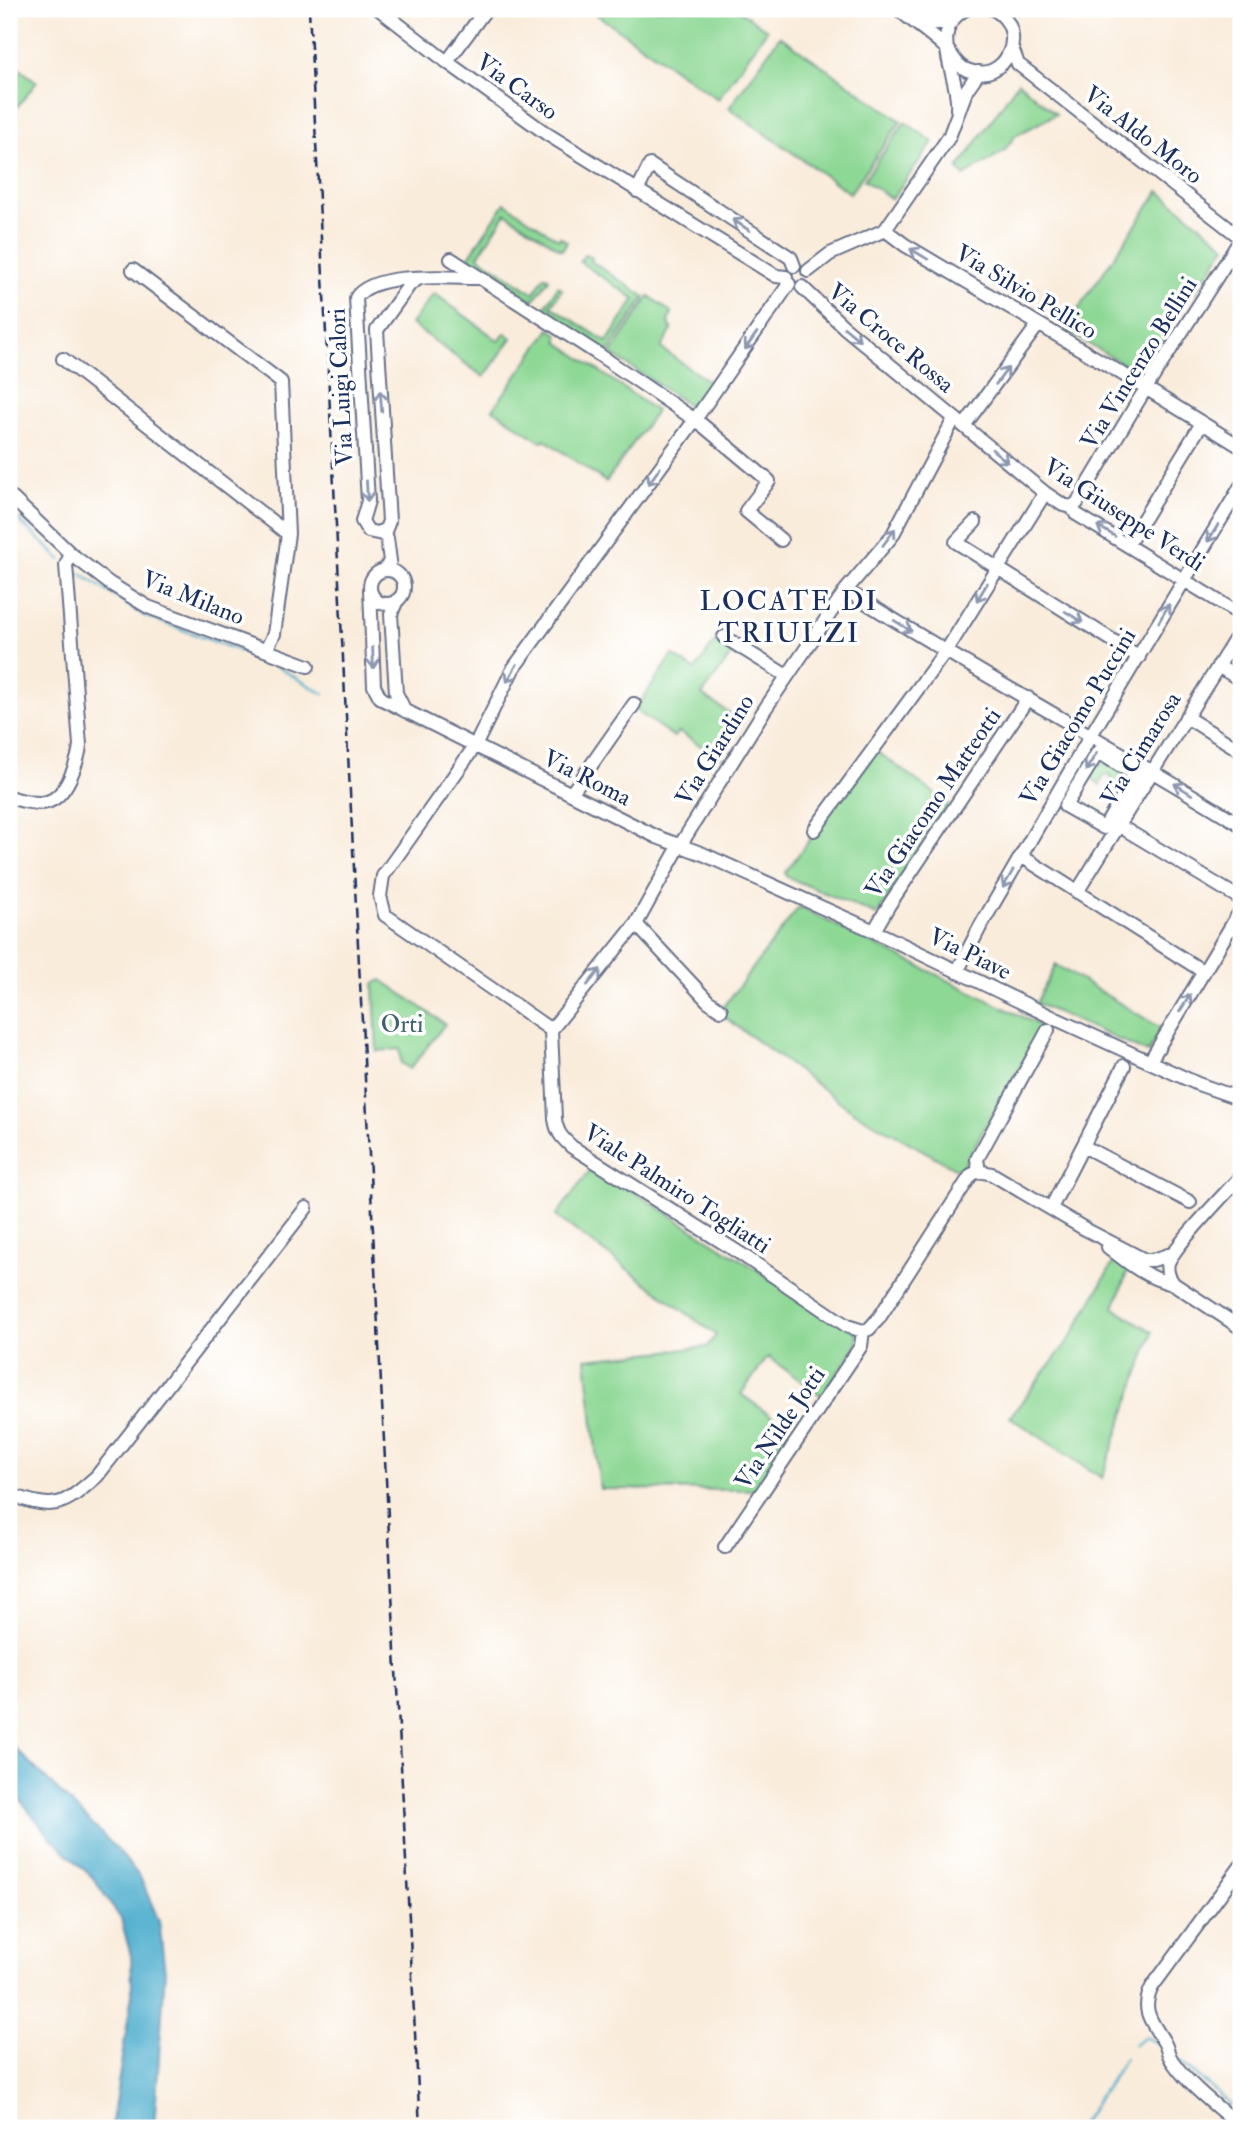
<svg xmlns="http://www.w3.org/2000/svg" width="1250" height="2137" viewBox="0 0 1250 2137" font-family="'IM FELL Double Pica',serif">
	<rect width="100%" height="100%" fill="#fff"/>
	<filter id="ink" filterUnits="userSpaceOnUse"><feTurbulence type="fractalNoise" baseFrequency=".0143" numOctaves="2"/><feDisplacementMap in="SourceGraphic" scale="14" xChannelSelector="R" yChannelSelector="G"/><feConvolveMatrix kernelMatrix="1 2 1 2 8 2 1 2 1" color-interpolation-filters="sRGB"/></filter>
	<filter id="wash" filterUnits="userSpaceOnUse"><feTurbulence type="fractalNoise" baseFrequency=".00686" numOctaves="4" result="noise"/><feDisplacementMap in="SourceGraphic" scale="28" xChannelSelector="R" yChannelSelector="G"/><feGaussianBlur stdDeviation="1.57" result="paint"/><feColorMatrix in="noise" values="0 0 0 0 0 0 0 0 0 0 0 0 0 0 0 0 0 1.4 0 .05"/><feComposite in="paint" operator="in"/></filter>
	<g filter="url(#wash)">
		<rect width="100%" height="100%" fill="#f9ecdb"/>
		<path fill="#8ed895" stroke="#54847a" stroke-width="2" d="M600,9h137l30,21 -49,69 -122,-85z
			M780,36l121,85 -51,72 -121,-85z
			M9,61l28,21 -28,35z
			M1018,82l38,32 -41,22 -11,15 -40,25 -6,-7z
			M905,122l28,20 -41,57 -28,-19z
			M1159,191l67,55 -31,46 -3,-2 -27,40 4,3 -28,41 -77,-44z
			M505,203l53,36 2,-2 7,5 -5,8 -56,-37 -28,43 55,37 12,-17 4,3 -16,22 -65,-43z
			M585,254l7,4 -1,3 54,36 -37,55 -64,-43 14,-23 4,3 -11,17 56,36 28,-43 -55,-37z
			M434,293l65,48 6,-8 7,5 -28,39 -73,-53z
			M649,296l23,17 -4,8 4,9 -11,18 51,36 -13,21 -6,3 -82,-54z
			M550,329l8,5v8l98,69 -50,71 -62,-43 -3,3 -48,-33z
			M717,639l17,12 -32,44 40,26 -22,37 -41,-26 -5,5 -39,-27 38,-55 22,15z
			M875,750l74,54 -72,111 -90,-38 -2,-4z
			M1100,762l19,7 4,7 -10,21 -5,-6 5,-4 -2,-11 -7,-1 -4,10 -11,-10z
			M799,907l244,120 -83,144 -106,-59 -135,-99z
			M1056,965l105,63 -13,25 -112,-50z
			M382,980l63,44 -35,45 -9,-6 -1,-14 -23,2 -3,-67z
			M593,1166l264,167v11l-35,52 -54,-39 -27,37 55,40 -37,56 -159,-1 -14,-130 121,-12 9,-12 -160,-119z
			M1115,1259l14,8 -15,41 39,24 -51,146 -92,-61 62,-81z"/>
		<path fill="#4faece" stroke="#356e96" stroke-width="2" d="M9,1742l107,106 24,29 19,44 6,51 -11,156h-43l21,-134 -1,-38 -10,-37 -28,-41 -43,-41 -41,-51z"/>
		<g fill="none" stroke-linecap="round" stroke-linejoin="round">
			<path stroke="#4faece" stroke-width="2.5" d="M9,511l52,49
				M78,572l67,44 120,44 59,34
				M1134,2045l11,-8 13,6
				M1178,2060l63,53
				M1079,2128l46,-70"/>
		</g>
	</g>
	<g filter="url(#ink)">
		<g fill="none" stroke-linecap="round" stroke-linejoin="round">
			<defs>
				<path id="minor" d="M379,9l68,53 100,72 229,142 10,1
					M898,9c15,13 32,24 47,38 8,8 10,18 22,23 38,16 65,-40 26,-61
					M914,20l15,4 23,-3
					M1012,48l6,16 223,174
					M447,62l39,-53
					M957,109c4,-32 -32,-78 9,-100
					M637,191l13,-26 141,93 3,8
					M885,230l20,15 226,134 110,68
					M451,259l147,95 103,70 68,57 -23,30 35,29
					M133,270l148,112 7,152 -14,100 -8,16
					M808,271l22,-17 55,-24 64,-93 18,-48 12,-17
					M802,287l42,40 201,166 18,12 9,2 4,7 165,101
					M63,359l225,175
					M964,426l74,-101
					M9,495l62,59 38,29 39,24 160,59
					M1072,507l5,-4 69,-115 95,-149
					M975,522l-19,20 183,115
					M378,533l8,-4 3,-8 -12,-191 33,-46 8,-5
					M1128,544l74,-121
					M385,570l5,-9 -3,-23 -5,-4 -14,-3 -6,-10 6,-20 -12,-203c16,-27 94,-20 122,-20
					M370 587a17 17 0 1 1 34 0a17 17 0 1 1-34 0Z
					M370,590l4,96 6,11 4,3 273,137 46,17 171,77 180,87 144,66 43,15
					M846,590c129,82 264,154 395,235
					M397,600l-6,14 5,79 9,18
					M724,637l63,39
					M1218,666l23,14
					M1186,717l55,34
					M1136,775l-32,53 -39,-22 33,-54 47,29
					M571,794l63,-90
					M9,797c29,8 46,13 61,-19 5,-11 9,-21 10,-33l-14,-180 5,-11
					M1118,825l123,74
					M814,830l136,-185 95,-152
					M1021,856l183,116
					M1077,892l164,-262
					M636,924l72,77 13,9
					M874,931l15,-26 139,-207
					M957,972l23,-45 111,-192 150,-249
					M551,1030l-166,-115 -5,-19 3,-20 92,-130 38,-77 181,-248 95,-137
					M551,1030l85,-106 40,-72 89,-143 81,-119 46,-54 62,-117
					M551,1030l4,89c2,14 7,19 17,28l169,107 106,72 16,5
					M1150,1061l91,-151
					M1083,1146l107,56
					M979,1171l13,3 93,55 60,31h8l21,-7
					M979,1171l-2,-12 71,-129
					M1241,1176c-15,17 -67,70 -73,87 -2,8 1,15 6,21l67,44
					M1051,1208l73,-142
					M1108,1247c20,16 40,32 66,37
					M863,1331l6,-2 10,-11 92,-143 8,-4
					M9,1494c46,17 53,13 88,-18l209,-268
					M725,1547l136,-201 2,-15
					M1241,1866l-89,121c-12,24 0,35 12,55 4,7 4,14 9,20 18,26 45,45 68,65"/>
			</defs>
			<use href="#minor" stroke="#69718a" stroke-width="16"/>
			<use href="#minor" stroke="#fff" stroke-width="12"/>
			<path stroke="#1b2f5e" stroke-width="2.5" stroke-dasharray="10 5" stroke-linecap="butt" d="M309,9l111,2119"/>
		</g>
		<defs><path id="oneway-shaft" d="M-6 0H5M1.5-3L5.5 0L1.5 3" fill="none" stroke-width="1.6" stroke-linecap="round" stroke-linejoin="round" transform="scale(1.75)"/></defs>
		<g stroke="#8d97ae">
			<use href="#oneway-shaft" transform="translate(741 225) rotate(-147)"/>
			<use href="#oneway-shaft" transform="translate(919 254) rotate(-149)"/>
			<use href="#oneway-shaft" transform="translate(852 334) rotate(40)"/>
			<use href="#oneway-shaft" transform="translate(751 341) rotate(125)"/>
			<use href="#oneway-shaft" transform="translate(1002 376) rotate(-53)"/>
			<use href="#oneway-shaft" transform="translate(381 401) rotate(-94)"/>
			<use href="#oneway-shaft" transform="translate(1000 456) rotate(40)"/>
			<use href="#oneway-shaft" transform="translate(654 476) rotate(126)"/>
			<use href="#oneway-shaft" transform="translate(367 491) rotate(87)"/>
			<use href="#oneway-shaft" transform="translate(1106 531) rotate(-149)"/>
			<use href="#oneway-shaft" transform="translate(1213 533) rotate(122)"/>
			<use href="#oneway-shaft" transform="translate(889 537) rotate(-54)"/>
			<use href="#oneway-shaft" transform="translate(982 592) rotate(121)"/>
			<use href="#oneway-shaft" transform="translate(1164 613) rotate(-60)"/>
			<use href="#oneway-shaft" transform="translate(1074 617) rotate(32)"/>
			<use href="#oneway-shaft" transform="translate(903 626) rotate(32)"/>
			<use href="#oneway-shaft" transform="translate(373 658) rotate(88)"/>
			<use href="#oneway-shaft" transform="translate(512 673) rotate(120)"/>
			<use href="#oneway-shaft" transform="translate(1091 762) rotate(122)"/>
			<use href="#oneway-shaft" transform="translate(1183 789) rotate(-148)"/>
			<use href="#oneway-shaft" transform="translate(1008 879) rotate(120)"/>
			<use href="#oneway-shaft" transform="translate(594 977) rotate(-51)"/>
			<use href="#oneway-shaft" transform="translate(1185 1003) rotate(-58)"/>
		</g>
	</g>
	<g text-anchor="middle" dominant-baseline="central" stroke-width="7" stroke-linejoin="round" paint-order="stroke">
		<g font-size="24" fill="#1b2f5e" stroke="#fff">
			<text transform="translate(517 87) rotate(36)">Via Carso</text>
			<text transform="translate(1143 135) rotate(38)">Via Aldo Moro</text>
			<text transform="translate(1026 292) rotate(31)">Via Silvio Pellico</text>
			<text transform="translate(891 338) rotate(40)">Via Croce Rossa</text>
			<text transform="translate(1139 363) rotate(-58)">Via Vincenzo Bellini</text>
			<text transform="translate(341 387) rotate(-93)">Via Luigi Calori</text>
			<text transform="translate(1124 515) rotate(33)">Via Giuseppe Verdi</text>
			<text transform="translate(193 598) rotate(22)">Via Milano</text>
			<text transform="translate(1078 717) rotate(-59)">Via Giacomo Puccini</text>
			<text transform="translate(1141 749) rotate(-58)">Via Cimarosa</text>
			<text transform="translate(715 750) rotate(-58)">Via Giardino</text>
			<text transform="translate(587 778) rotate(27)">Via Roma</text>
			<text transform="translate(933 803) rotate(-56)">Via Giacomo Matteotti</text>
			<text transform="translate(970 954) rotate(26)">Via Piave</text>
			<text transform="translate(677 1189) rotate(33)">Viale Palmiro Togliatti</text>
			<text transform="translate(780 1428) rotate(-56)">Via Nilde Jotti</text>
		</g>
		<g font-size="24" fill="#3e626e" stroke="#fff">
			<text x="402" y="1024">Orti</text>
		</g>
		<g font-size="28" letter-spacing="2" fill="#1b2f5e" stroke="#fff">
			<text x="789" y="601">LOCATE DI<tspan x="789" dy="32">TRIULZI</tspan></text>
		</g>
	</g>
	<rect width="1250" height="2137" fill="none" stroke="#fff" stroke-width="35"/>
</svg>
